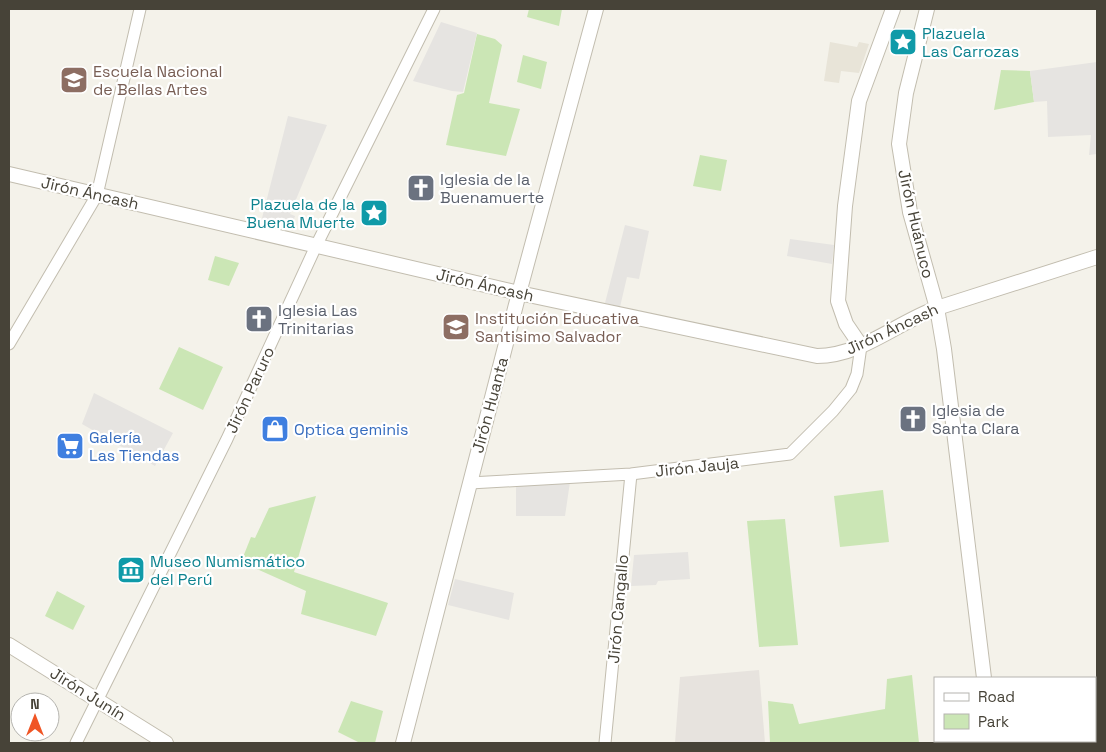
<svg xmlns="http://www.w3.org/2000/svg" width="1106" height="752" viewBox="0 0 1106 752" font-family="'Space Grotesk',sans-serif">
	<rect width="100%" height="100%" fill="#f4f2ea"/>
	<path fill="#e8e4d8" d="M830,42l27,5 2,-5 10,2 -10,29 -18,-2 -2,12 -15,-2z"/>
	<path fill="#e7e3de" d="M759,670l6,73h-90l5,-66z"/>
	<path fill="#cbe6b5" d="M529,9h33l-3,17 -32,-9z
		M477,34l18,5 7,6 -13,58 31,6 -14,47 -60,-11 11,-50 7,-2z
		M523,55l24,7 -6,27 -24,-7z
		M1001,70l29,1 4,31 -40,8z
		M700,155l27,5 -6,31 -28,-5z
		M215,256l24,7 -10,23 -21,-6z
		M179,347l44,20 -20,43 -44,-21z
		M883,490l6,52 -49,5 -6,-51z
		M316,496l-22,76 94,31 -12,33 -75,-22 5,-23 -65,-29 10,-25 4,1 14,-30z
		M785,519l13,126 -39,2 -12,-126z
		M57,591l28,15 -12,24 -28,-14z
		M912,675l7,68h-149l-2,-42 25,3 6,20 86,-15 2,-30z
		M351,701l32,10 -8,32h-15l-22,-11z"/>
	<path fill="#e6e4e1" d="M441,22l36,11 -14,59 -11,-1 -39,-10z
		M1097,62v92l-8,1 2,-20 -43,2 -1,-36 -13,1 -4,-31z
		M288,116l39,9 -37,89 5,2 -4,12 -30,-6z
		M625,225l24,6 -10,48 -12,-2 -7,30 -15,-4z
		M790,239l44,6 -2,19 -45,-8z
		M94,393l79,40 -18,33 -73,-42z
		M570,482l-5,34h-49v-31z
		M688,552l2,27 -32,2 -2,4 -25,1 3,-31z
		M455,579l59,14 -5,27 -61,-15z"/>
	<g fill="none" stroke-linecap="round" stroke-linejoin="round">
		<defs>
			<path id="minor" d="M9,344l88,-149 43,-186
				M470,483l161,-9 159,-20 43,-43 18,-22 6,-15 4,-28
				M76,743l151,-304 89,-193 118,-237
				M605,743l26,-269"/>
			<path id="tertiary" d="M927,9l-21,84 -7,51 11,68 27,96 7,41 40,329
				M9,174l510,119 298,63c44,0 79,-33 120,-48l160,-51
				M861,346l-15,-22 -8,-23 7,-95 14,-105 34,-92
				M9,645l157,98
				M991,741l1,2
				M403,743l116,-450 77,-284"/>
		</defs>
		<use href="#minor" stroke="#c2bdaf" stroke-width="13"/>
		<use href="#tertiary" stroke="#c2bdaf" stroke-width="16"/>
		<use href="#minor" stroke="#fff" stroke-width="11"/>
		<use href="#tertiary" stroke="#fff" stroke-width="14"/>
	</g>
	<defs>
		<symbol id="sight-square" viewBox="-11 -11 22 22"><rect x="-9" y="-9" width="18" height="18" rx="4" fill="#0f9aa8" stroke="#fff"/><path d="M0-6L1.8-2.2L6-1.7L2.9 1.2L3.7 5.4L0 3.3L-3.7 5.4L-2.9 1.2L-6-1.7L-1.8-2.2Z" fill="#fff"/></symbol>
		<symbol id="university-square" viewBox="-11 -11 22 22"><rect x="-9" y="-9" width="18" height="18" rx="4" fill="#8d6e63" stroke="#fff"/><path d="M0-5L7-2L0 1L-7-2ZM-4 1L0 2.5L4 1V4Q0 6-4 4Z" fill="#fff"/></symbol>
		<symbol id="church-square" viewBox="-11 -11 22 22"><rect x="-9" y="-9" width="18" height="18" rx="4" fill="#6b7280" stroke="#fff"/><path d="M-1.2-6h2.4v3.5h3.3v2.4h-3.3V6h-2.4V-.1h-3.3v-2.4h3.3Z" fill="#fff"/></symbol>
		<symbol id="school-square" viewBox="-11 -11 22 22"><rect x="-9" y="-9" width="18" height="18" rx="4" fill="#8d6e63" stroke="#fff"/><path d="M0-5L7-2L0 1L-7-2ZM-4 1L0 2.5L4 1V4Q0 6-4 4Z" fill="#fff"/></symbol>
		<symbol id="shop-square" viewBox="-11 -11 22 22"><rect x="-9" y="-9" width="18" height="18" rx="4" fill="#3f7fe0" stroke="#fff"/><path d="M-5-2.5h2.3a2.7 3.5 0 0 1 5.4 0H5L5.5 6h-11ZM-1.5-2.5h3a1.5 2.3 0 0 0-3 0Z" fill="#fff"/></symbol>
		<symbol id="supermarket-square" viewBox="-11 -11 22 22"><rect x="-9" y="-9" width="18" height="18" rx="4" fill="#3f7fe0" stroke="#fff"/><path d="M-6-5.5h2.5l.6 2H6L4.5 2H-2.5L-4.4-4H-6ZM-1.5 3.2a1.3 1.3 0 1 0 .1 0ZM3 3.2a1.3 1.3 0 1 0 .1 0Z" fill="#fff"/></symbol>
		<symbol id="museum-square" viewBox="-11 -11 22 22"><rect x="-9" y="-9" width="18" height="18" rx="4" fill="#0f9aa8" stroke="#fff"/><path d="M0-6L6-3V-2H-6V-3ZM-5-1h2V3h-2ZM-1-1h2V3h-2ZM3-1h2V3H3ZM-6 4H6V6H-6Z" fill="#fff"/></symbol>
	</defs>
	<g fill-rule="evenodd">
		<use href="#sight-square" x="887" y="26" width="32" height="32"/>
		<use href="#university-square" x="58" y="64" width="32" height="32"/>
		<use href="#church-square" x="405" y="172" width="32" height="32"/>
		<use href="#sight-square" x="358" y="197" width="32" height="32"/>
		<use href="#church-square" x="243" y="303" width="32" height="32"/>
		<use href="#school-square" x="440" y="311" width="32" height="32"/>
		<use href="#church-square" x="897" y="403" width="32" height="32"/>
		<use href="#shop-square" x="259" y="413" width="32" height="32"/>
		<use href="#supermarket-square" x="54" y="430" width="32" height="32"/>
		<use href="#museum-square" x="115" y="554" width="32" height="32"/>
	</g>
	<g text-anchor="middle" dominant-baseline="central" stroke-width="4.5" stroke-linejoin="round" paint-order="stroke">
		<g font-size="16" fill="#0d838f" stroke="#fff" text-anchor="start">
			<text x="922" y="33">Plazuela<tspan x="922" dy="18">Las Carrozas</tspan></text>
			<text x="355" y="204" text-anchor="end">Plazuela de la<tspan x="355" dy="18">Buena Muerte</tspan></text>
			<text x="150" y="561">Museo Numismático<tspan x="150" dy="18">del Perú</tspan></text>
		</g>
		<g font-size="16" fill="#785e54" stroke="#fff" text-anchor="start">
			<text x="93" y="71">Escuela Nacional<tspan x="93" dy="18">de Bellas Artes</tspan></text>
			<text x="475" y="318">Institución Educativa<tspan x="475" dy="18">Santisimo Salvador</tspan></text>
		</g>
		<g font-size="16" fill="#5b616d" stroke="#fff" text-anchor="start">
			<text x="440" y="179">Iglesia de la<tspan x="440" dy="18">Buenamuerte</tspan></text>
			<text x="278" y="310">Iglesia Las<tspan x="278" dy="18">Trinitarias</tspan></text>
			<text x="932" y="410">Iglesia de<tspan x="932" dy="18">Santa Clara</tspan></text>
		</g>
		<g font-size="16" fill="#474338" stroke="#fff">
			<text transform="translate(90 193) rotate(13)">Jirón Áncash</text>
			<text transform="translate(916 224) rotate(77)">Jirón Huánuco</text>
			<text transform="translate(485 285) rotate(13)">Jirón Áncash</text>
			<text transform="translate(892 329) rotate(-25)">Jirón Áncash</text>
			<text transform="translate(250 390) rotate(-65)">Jirón Paruro</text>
			<text transform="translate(490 405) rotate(-75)">Jirón Huanta</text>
			<text transform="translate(697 467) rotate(-6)">Jirón Jauja</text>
			<text transform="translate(618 609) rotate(-85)">Jirón Cangallo</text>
			<text transform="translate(88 694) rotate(32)">Jirón Junín</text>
		</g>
		<g font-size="16" fill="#366cbe" stroke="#fff" text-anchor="start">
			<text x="294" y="429">Optica geminis</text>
			<text x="89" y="437">Galería<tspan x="89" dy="18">Las Tiendas</tspan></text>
		</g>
	</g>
	<rect width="1106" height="752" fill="none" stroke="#474338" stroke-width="20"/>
	<rect x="934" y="677" width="162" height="65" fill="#ffffff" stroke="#b5b4af"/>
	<rect x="944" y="693" width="25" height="8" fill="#ffffff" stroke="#b5b4af"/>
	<text x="978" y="702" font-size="15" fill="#474338">Road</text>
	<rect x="944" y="714" width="25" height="15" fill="#cbe6b5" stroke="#b5b4af"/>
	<text x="978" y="727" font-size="15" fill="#474338">Park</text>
	<g transform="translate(35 717)"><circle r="24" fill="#ffffff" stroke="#b5b4af"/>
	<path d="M0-4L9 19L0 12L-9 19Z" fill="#f05525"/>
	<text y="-8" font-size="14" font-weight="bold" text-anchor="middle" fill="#474338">N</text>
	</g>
</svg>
